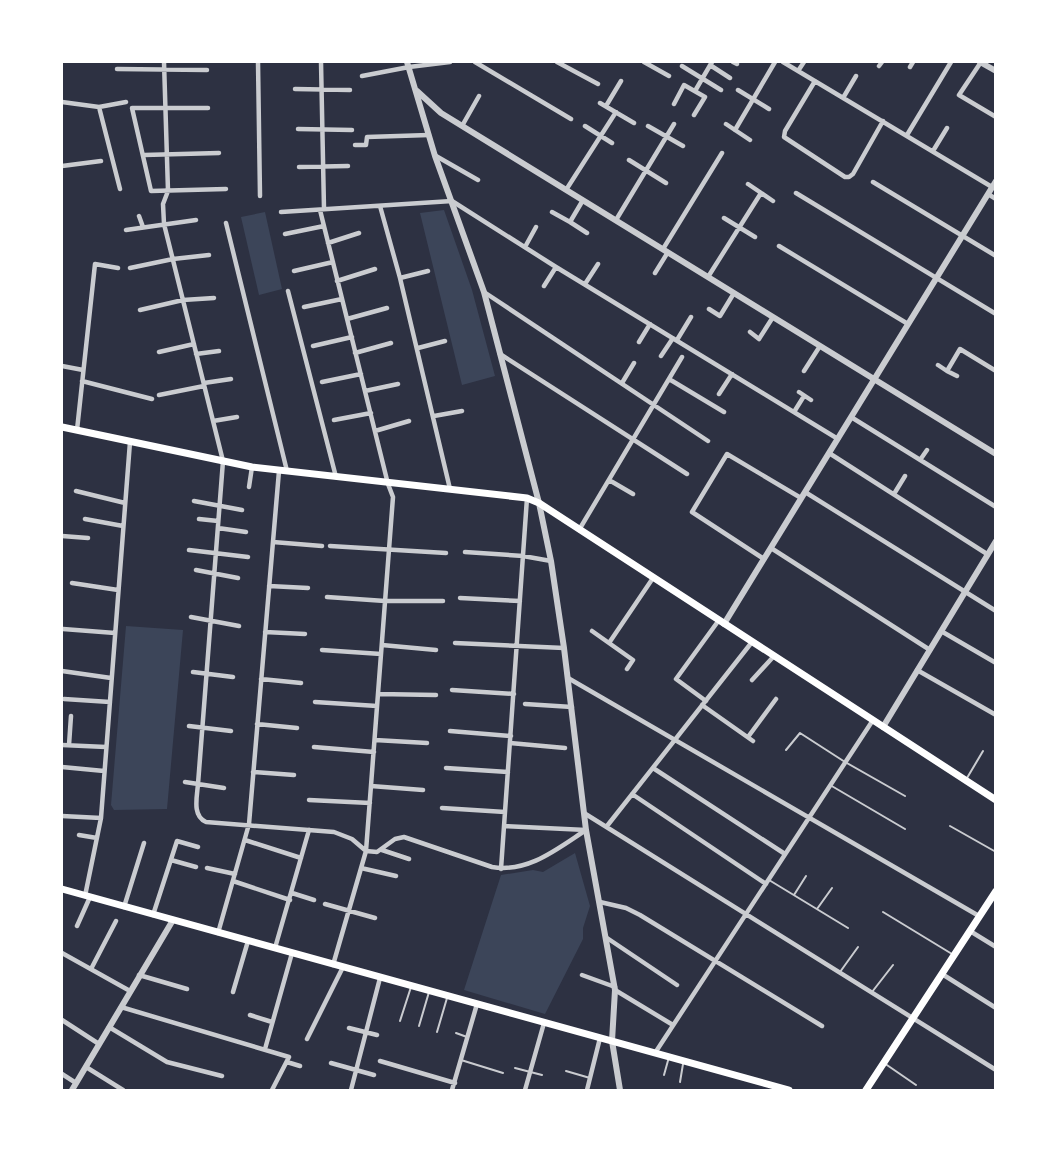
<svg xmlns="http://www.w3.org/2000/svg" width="1057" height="1152" viewBox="0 0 1057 1152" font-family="Helvetica,sans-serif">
	<rect width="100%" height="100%" fill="#2d3142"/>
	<path fill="#3c4559" d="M444,210l28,80 23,86 -33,9 -42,-172z
		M265,212l17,77 -23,6 -18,-78z
		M126,626l57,4 -16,179 -53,1 -3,-5z
		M575,853l15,53 -7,22v11l-38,75 -81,-24 37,-115 32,-5 10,2z"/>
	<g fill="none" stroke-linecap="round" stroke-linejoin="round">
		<path stroke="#caccd0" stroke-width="2" d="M786,750l14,-17 45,29 60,34
			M967,778l16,-27
			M830,785l75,44
			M950,826l46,26
			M769,880l79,48
			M794,895l12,-19
			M817,909l15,-21
			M883,912l69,42
			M840,972l18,-25
			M872,992l21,-27
			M400,1021l11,-34
			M419,1026l10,-34
			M437,1032l10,-34
			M456,1033l11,4
			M461,1060l42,13
			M884,1063l32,22
			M515,1068l27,7
			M566,1071l24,7
			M664,1075l5,-18
			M680,1082l3,-18"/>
		<path stroke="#caccd0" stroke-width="4.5" d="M164,62l4,129 -5,13 1,20 59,237 -25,323c-1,13 -6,32 8,38l128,10 18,7 14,12
			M258,62l2,134
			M321,62l3,147
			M475,62l96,57
			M557,62l41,22
			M644,62l25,14
			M733,62l4,2
			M783,62l209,125
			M981,62l-22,33 37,22
			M710,65l20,13
			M682,66l39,24
			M879,66l3,-4
			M910,67l3,-5
			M117,69l90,1
			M798,71l6,-9
			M362,76l47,-9 41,-5
			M815,81l-30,50 -1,6 61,40h4l4,-3 30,-53
			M295,89l55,1
			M738,90l31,19
			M695,91l17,-29
			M843,98l13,-22
			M62,102l37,5 27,-5
			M600,103l34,20
			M674,104l10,-19 21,12 -11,18
			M606,106l15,-25
			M99,107l21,82
			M208,108h-76l19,83 75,-2
			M726,124l24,16
			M462,126l17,-30
			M585,126l27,17
			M648,126l35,20
			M298,129l54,1
			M735,130l40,-68
			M907,135l44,-73
			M355,145h11l1,-8 62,-2
			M933,151l14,-23
			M144,155l75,-2
			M436,156l42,24
			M629,160l37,23
			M62,166l39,-5
			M299,167l49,-1
			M873,182l123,74
			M748,184l25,17
			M566,190l50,-78
			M796,193l200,121
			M988,194l8,5
			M583,200l-13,22 17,11
			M380,206l20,72 50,211
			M320,210l68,274 5,13 -27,354 -33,114
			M281,212l171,-11 104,66 282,172
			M552,212l18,10
			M139,216l4,11
			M724,218l31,19
			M616,220l58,-96
			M226,223l61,248
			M126,230l70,-10
			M285,234l39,-8
			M328,243l31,-10
			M779,246l129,78
			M525,247l11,-20
			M663,249l59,-96
			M130,268l43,-9 36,-4
			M294,271l39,-9
			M655,273l13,-21
			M708,277l53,-84
			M400,278l28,-7
			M337,281l38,-12
			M585,284l13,-20
			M544,286l12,-19
			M288,291l48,186
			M484,292l224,149
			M304,307l38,-8
			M709,309l11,7 14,-23
			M140,310l43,-10 31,-2
			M347,319l40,-11
			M750,332l9,7 14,-22
			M677,340l14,-23
			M639,342l11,-18
			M313,346l39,-9
			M418,348l27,-7
			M159,352l35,-8
			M355,353l36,-10
			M196,354l23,-3
			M500,354l187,120
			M661,356l12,-18
			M938,365l9,6 13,-22 36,22
			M62,366l21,4
			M804,371l16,-25
			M947,371l10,5
			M669,379l55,33
			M82,381l70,18
			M322,382l39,-8
			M204,383l27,-4
			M622,383l12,-20
			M365,391l33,-7
			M799,392l12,8
			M719,394l13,-20
			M159,395l45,-9
			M794,412l10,-16
			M434,416l28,-5
			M851,417l145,90
			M334,420l37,-7
			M213,421l24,-4
			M77,430l18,-166 23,4
			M375,431l34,-10
			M829,453l158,101
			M920,460l7,-10
			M609,480l24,14
			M249,487l3,-20
			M76,491l49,12
			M805,492l191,119
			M894,494l11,-18
			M194,501l48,9
			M85,519l38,7
			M199,519l19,2
			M218,528l28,4
			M579,530l103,-173
			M62,536l26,2
			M273,542l49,4
			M330,546l116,7
			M771,548l159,102
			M189,550l59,7
			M465,552l58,4 28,5
			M764,559l-72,-47 35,-58 74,44
			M196,570l42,8
			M72,583l46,7
			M269,586l39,2
			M327,597l58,4h58
			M460,598l60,3
			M191,617l48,9
			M63,629l52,4
			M592,631l41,29 -6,9
			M941,631l55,32
			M265,632l40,2
			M455,643l109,5
			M609,643l44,-65
			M382,645l54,5
			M322,650l59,4
			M917,670l79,45
			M62,671l49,7
			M193,672l40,5
			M568,678l411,238
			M261,679l40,4
			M752,680l22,-24
			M452,690l62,4
			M378,694l58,1
			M64,699l46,3
			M706,701l-30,-22 43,-59
			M315,702l62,4
			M525,704l47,3
			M702,705l51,36
			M257,724l40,4
			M189,726l42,5
			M450,731l61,5
			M748,737l28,-38
			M375,740l52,3
			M510,743l55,5
			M62,745l44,2
			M69,745l2,-29
			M314,747l60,5
			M62,767l42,4
			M446,768l62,4
			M653,768l132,86
			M253,772l41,3
			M185,782l39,6
			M371,786l52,4
			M632,794l134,90
			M309,800l61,3
			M442,808l63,4
			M584,813l412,257
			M62,816l39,2
			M504,826l82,4
			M607,826l145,-184
			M79,835l18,3
			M245,840l56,18
			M382,850l27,9
			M366,851l11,1 18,-13 9,-2 88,30c36,6 65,-18 94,-37
			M171,860l25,7
			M207,868l28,6
			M361,868l35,8
			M501,869l26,-371
			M233,881l57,19
			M292,893l22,7
			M85,896l16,-78 29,-376
			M600,902l26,6 14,7 182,111
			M325,904l50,14
			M124,907l20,-64
			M153,915l24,-74 21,6
			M77,926l13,-29
			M970,931l26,16
			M218,933l31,-109 30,-353
			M607,938l70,47
			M275,948l34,-118
			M62,953l68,38
			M91,969l25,-48
			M942,974l54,34
			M139,975l48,14
			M582,975l33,12
			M615,990l58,35
			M233,992l15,-51
			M121,1007l168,50 -17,33
			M250,1015l22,7
			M62,1020l37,24
			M109,1027l58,35 55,14
			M349,1028l28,7
			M307,1039l36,-72
			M265,1049l27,-96
			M655,1053l218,-333
			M380,1061l75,22
			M287,1062l13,4
			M331,1063l43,12
			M86,1067l37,23
			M62,1074l14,9
			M351,1090l29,-112
			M452,1090l25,-86
			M525,1090l19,-67
			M587,1090l13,-52"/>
		<path stroke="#caccd0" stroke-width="6" d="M407,62l28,94 49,136 55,211 12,58 13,87 22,182 29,160 -3,51 8,49
			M980,62l16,9
			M417,91l24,22 555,341
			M724,624l272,-443
			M883,727l113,-186
			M72,1090l101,-170"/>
		<path stroke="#fff" stroke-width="7" d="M62,427l190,40 275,31 12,5 457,297
			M62,889l727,201
			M866,1090l130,-199"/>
	</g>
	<rect width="1057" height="1152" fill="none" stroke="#ffffff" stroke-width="126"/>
</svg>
